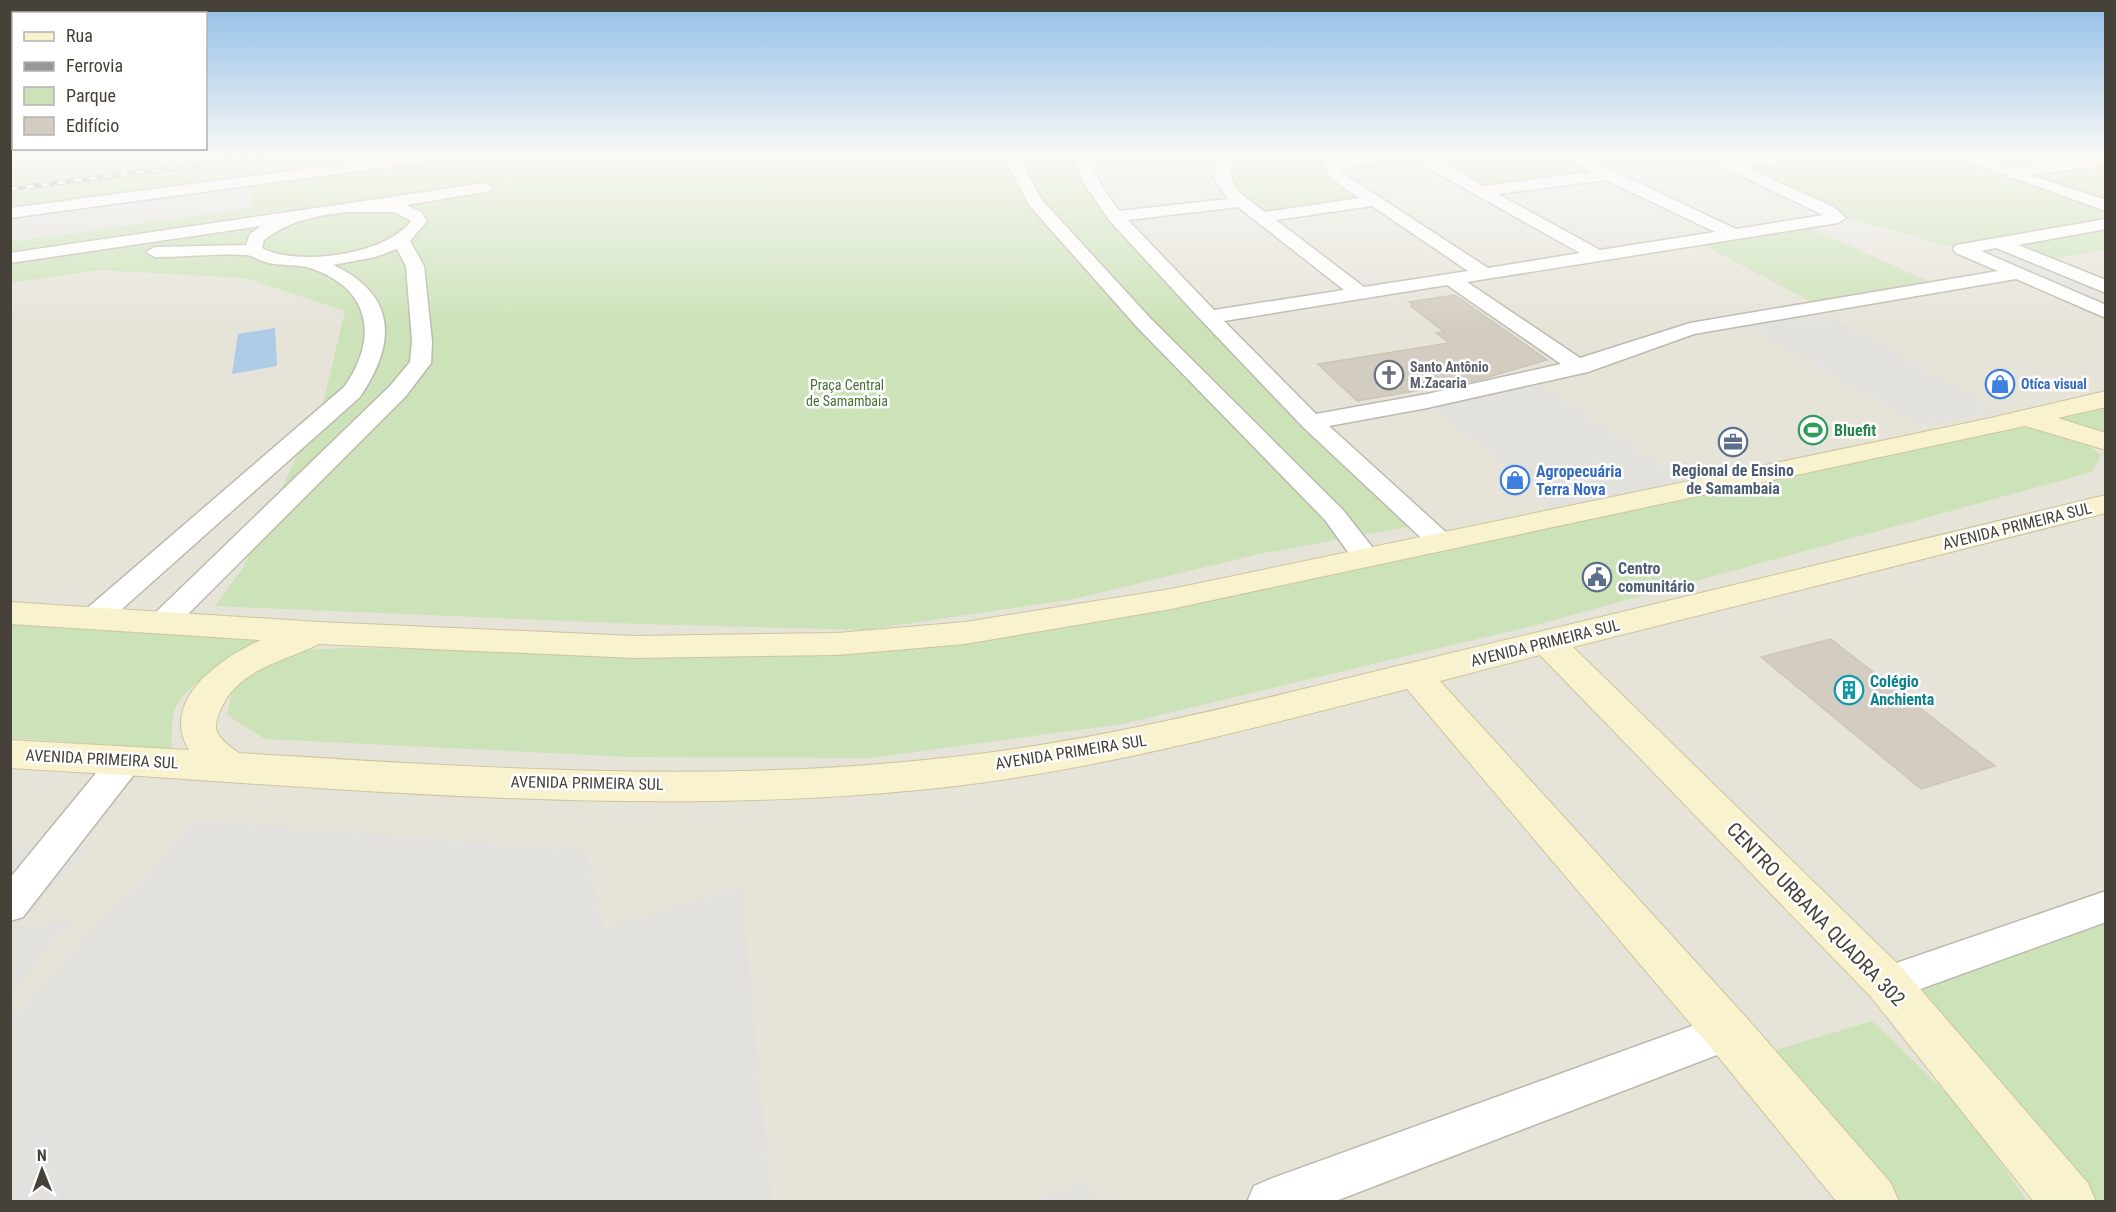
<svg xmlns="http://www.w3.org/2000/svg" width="2116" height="1212" font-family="'Roboto Condensed',sans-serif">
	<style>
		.residential { fill: #e6e3d9 }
		.green { fill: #cce2b8 }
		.parking { fill: #e2e1de }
		.water { fill: #aecce8 }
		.building { fill: #d3cdc1; stroke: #cdc6b5; stroke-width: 1.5 }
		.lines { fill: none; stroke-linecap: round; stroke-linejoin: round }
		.street-casing { stroke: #bdb9ad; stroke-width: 3 }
		.secondary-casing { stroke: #cdc59f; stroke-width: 2 }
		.street { fill: #fff; fill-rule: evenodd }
		.secondary { fill: #f8f2cf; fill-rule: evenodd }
		.rail-casing { stroke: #979797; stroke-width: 4.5 }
		.rail { stroke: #fff; stroke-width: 3; stroke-dasharray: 8; stroke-linecap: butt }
		.labels { text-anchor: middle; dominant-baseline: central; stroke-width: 5; stroke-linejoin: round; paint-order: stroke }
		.far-worship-label { font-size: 14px; font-weight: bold; fill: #5b616d; stroke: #fff; text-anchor: start }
		.far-shop-label { font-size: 14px; font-weight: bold; fill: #366cbe; stroke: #fff; text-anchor: start }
		.far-park-label { font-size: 14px; fill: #457133; stroke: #fff }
		.leisure-label { font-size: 16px; font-weight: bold; fill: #27864d; stroke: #fff; text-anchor: start }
		.service-label { font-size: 16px; font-weight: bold; fill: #4e5e75; stroke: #fff }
		.shop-label { font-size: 16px; font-weight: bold; fill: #366cbe; stroke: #fff; text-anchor: start }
		.street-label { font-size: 16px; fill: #464239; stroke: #fff }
		.culture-label { font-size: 16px; font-weight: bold; fill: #0d838f; stroke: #fff; text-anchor: start }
		.near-street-label { font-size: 20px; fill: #464239; stroke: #fff }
	</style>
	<rect width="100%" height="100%" fill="#f3f1ea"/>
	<!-- residential -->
	<path class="residential" d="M10 156H2105V1201H11Z"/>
	<!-- green -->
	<path class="green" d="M10 156H1078L1093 185 1212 317 1331 425 1412 526 1259 554 1074 599 865 630 641 624 215 606 243 568 324 400 345 311 244 278 99 270 11 283Z
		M1224 156H1413L1329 165 1374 201 1262 217 1234 196Z
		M1418 156H1569L1606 175 1481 191Z
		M1794 156H1959L2009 173 2105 162V224L1959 249 1849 218 1731 164Z
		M1805 226 1937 285 1818 305 1693 240Z
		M2105 227V250L2045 260 2003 243Z
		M2105 406V437L2049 419Z
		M2033 427 2082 440 2101 455 2092 472 1536 625 1122 724 870 758 631 757 265 739 227 715 235 678 276 651 352 648 634 653 871 650 1996 431Z
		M10 623 278 637C249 650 184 680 174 712 171 722 172 737 171 749L11 738Z
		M2105 899V1201H2060L1875 984Z
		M1872 1021 1965 1111 2027 1201H1897L1769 1052Z"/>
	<!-- parking -->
	<path class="parking" d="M254 182 250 208 11 242 10 213Z
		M1996 242 2105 289V311L1961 249Z
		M1815 308 2002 412 1920 425 1739 322Z
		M1534 380 1693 486 1560 515 1428 402Z
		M195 820 585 851 605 928 741 886 772 1201H11V1017Z
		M90 844 19 926 74 921 11 992V849Z
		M1088 1182 1096 1201H1032Z"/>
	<!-- water -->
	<path class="water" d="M275 328 277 366 232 374 238 334Z"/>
	<!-- building -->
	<path class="building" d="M1455 295 1547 360 1478 380 1357 401 1318 364 1449 343 1436 333 1444 332 1411 306 1414 305 1409 302Z
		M1831 639 1842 648 1995 766 1921 789 1761 657Z"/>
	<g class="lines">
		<!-- street casing -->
		<g class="street-casing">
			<path id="street" d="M403 156H446L439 160 10 218V208Z
				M1003 156H1018L1042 200 1151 319 1343 510 1380 557 1376 563 1366 565 1356 563 1325 520 1137 327 1029 205Z
				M1071 156H1127L1120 160 1092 165 1101 185 1119 211 1228 199 1214 179 1217 156H1231C1229 191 1239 192 1265 212L1360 198C1343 187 1325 178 1321 156H1335L1336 160 1368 156H1430L1483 186 1591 172 1562 156H1582L1736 229 1823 215 1700 156H1723L1732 159 1801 156 1794 160 1744 167 1834 207 1846 218 1838 223 1467 282 1580 358 1690 323 1998 271 1956 253 1953 249 1956 245 2106 219V229L2018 245 2106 280V293L1996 248 1981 251 2106 305V318L2016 279 1694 334 1588 372 1427 408 1329 426 1449 535 1453 541 1449 547 1440 549 1431 547 1303 427 1202 321 1109 220 1085 185ZM1414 160 1580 253 1488 268 1344 174 1340 168ZM1606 180 1715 232 1600 250 1498 194ZM1372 206 1468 271 1364 287 1276 220ZM1238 207 1344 290 1214 310 1128 220ZM1447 285 1561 364 1427 394 1316 414 1224 321Z
				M1952 156H1975L2012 169 2106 156V165L2030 175 2106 200V211Z
				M484 183 492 188 490 191 407 205 421 212 427 221 410 241 424 266 432 341 431 363 406 396 173 629 163 631 153 629 149 622 153 615 390 386 410 362 412 341 406 266 397 249 375 257 333 265C398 295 396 344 360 397L104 625 94 627 84 625 80 618 84 611 344 387C379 338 371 288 310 268 298 264 281 266 269 263 261 262 254 256 247 255 217 253 185 257 155 257L146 252 155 247 246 245 250 234 261 226 10 263V253C169 229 326 207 484 183ZM350 212H394L411 221C386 255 298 267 262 248L264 240C290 220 318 215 350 212Z
				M127 747 139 750 144 759 139 768 23 917 10 921V878L115 750Z
				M2106 891V922L1887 1001 1873 995 1867 983 1873 971Z
				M1728 1013 1743 1019 1749 1032 1743 1045 1333 1202H1247L1254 1186 1270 1179Z"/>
		</g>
		<!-- secondary casing -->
		<g class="secondary-casing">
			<path id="secondary" d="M2106 391V407L2058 418 2106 433V450L2025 426 1171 609 965 644 837 655 635 658 319 644C283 662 237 669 220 711 217 717 214 727 218 734 222 741 232 748 239 753 469 767 704 784 934 759 1096 743 1253 701 1410 663 1642 607 1874 551 2106 495V513L1573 647 1903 969 2088 1183 2096 1202H2034L1871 997 1540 655 1440 681 1745 1016 1891 1183 1899 1202H1837L1711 1048 1407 689C1249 729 1092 772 929 789 624 820 315 785 10 768V740L189 750C159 700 221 658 261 640L10 624V602L319 622 635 636 837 633 965 622 1171 589 1986 419Z"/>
		</g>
		<!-- street -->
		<use href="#street" class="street"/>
		<!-- secondary -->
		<use href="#secondary" class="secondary"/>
		<!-- rail casing -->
		<g class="rail-casing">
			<path id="rail" d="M10 189 267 156"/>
		</g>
		<!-- rail -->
		<use href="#rail" class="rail"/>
	</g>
	<!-- sky -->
	<linearGradient id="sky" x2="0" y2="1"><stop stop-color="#91bee8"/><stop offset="0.48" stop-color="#faf9f6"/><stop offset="1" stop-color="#faf9f6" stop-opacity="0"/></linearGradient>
	<rect width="2116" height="326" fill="url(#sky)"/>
	<!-- icons -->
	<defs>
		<g id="church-ring" transform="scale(1.5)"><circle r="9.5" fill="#fff" stroke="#6b7280" stroke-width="1.5"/><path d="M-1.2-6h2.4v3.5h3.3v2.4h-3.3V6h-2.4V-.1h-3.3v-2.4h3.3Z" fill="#6b7280"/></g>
		<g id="shop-ring" transform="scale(1.5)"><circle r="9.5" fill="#fff" stroke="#3f7fe0" stroke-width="1.5"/><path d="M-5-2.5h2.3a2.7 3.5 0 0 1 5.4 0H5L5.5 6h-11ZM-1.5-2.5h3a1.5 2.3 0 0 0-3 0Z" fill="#3f7fe0"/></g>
		<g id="stadium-ring" transform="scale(1.5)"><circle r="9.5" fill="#fff" stroke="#2e9e5b" stroke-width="1.5"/><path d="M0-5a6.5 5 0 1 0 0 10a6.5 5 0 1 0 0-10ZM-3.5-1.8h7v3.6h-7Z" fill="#2e9e5b"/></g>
		<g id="office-ring" transform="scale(1.5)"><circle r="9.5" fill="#fff" stroke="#5c6f8a" stroke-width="1.5"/><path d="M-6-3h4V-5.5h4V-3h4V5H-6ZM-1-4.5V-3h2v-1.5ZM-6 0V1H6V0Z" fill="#5c6f8a"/></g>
		<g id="civic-ring" transform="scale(1.5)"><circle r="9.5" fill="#fff" stroke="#5c6f8a" stroke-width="1.5"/><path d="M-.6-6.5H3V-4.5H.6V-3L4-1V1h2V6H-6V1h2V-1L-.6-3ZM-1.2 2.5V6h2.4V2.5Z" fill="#5c6f8a"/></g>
		<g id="building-ring" transform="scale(1.5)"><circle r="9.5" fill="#fff" stroke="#0f9aa8" stroke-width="1.5"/><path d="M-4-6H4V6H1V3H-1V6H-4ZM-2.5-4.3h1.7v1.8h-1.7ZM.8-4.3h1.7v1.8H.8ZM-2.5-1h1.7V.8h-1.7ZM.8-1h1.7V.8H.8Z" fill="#0f9aa8"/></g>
	</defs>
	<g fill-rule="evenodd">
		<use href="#church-ring" x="1389" y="375"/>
		<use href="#shop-ring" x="2000" y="384"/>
		<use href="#stadium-ring" x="1813" y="430"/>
		<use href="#office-ring" x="1733" y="442"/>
		<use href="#shop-ring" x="1515" y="480"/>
		<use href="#civic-ring" x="1597" y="577"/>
		<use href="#building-ring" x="1849" y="690"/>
	</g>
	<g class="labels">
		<!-- far-worship labels -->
		<g class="far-worship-label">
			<text x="1410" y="367">Santo Antônio<tspan x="1410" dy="16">M.Zacaria</tspan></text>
		</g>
		<!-- far-shop labels -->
		<g class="far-shop-label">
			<text x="2021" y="384">Otíca visual</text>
		</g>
		<!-- far-park labels -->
		<g class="far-park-label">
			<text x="847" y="385">Praça Central<tspan x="847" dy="16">de Samambaia</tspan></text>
		</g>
		<!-- leisure labels -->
		<g class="leisure-label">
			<text x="1834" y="430">Bluefit</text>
		</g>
		<!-- service labels -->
		<g class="service-label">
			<text x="1733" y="470">Regional de Ensino<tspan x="1733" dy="18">de Samambaia</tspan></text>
			<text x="1618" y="568" text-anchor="start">Centro<tspan x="1618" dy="18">comunitário</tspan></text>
		</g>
		<!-- shop labels -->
		<g class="shop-label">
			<text x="1536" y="471">Agropecuária<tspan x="1536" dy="18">Terra Nova</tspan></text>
		</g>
		<!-- street labels -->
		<g class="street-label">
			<text transform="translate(2017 526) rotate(-14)">AVENIDA PRIMEIRA SUL</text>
			<text transform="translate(1545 643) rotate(-14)">AVENIDA PRIMEIRA SUL</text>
			<text transform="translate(1071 752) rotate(-9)">AVENIDA PRIMEIRA SUL</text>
			<text transform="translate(102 759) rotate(3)">AVENIDA PRIMEIRA SUL</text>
			<text transform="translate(587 783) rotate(1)">AVENIDA PRIMEIRA SUL</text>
		</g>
		<!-- culture labels -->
		<g class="culture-label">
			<text x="1870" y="681">Colégio<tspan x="1870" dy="18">Anchienta</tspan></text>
		</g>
		<!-- near-street labels -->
		<g class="near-street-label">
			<text transform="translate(1816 914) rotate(46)">CENTRO URBANA QUADRA 302</text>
		</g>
	</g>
	<!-- border -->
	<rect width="2116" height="1212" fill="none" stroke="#464239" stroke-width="24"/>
	<!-- legend -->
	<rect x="12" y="12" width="195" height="138" fill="#ffffff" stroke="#b5b3b0" stroke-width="1.5"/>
	<rect x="24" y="32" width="30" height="9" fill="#f8f2cf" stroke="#b5b3b0" stroke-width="1.5"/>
	<text x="66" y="42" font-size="18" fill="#464239">Rua</text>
	<rect x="24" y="62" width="30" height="9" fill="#979797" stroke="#b5b3b0" stroke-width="1.5"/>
	<text x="66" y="72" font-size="18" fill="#464239">Ferrovia</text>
	<rect x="24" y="87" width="30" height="18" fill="#cce2b8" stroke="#b5b3b0" stroke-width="1.5"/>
	<text x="66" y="102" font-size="18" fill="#464239">Parque</text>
	<rect x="24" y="117" width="30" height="18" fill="#d3cdc1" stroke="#b5b3b0" stroke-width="1.5"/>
	<text x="66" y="132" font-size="18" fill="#464239">Edifício</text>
	<!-- north arrow -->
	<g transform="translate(42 1170) rotate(359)" stroke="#ffffff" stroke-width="4.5" paint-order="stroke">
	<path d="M0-4.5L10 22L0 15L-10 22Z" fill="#464239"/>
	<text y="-9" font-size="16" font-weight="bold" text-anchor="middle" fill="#464239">N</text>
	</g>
</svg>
